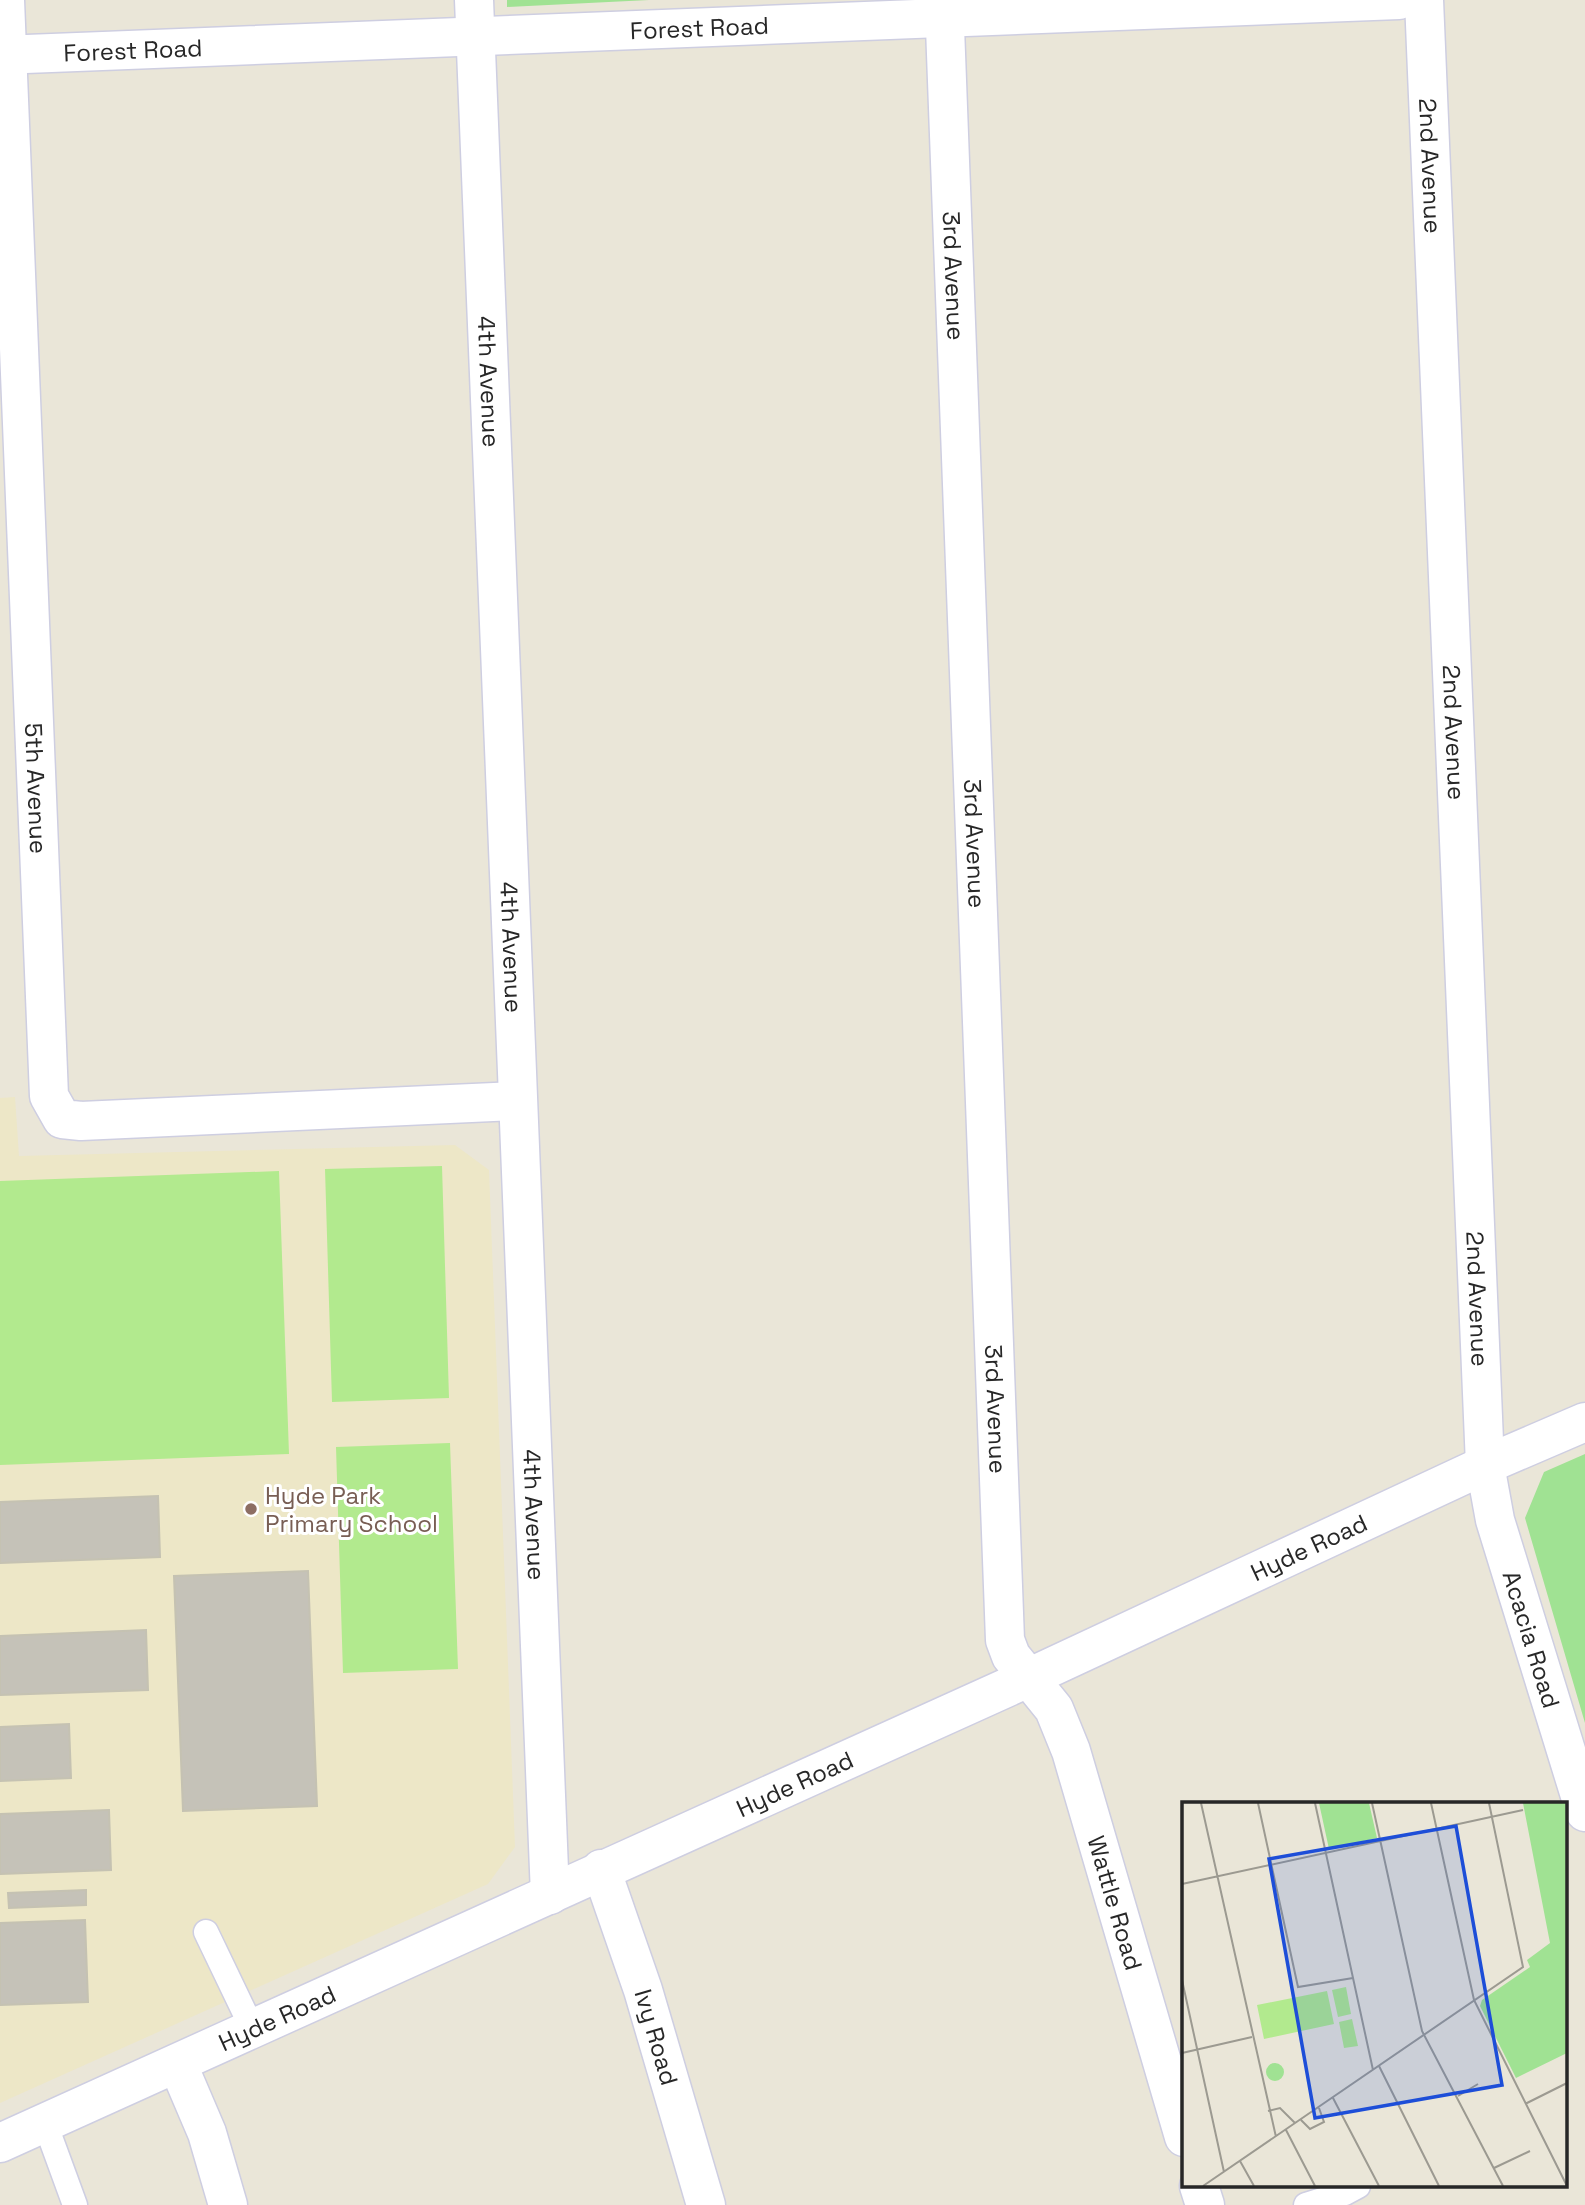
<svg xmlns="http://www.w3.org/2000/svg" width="1585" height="2205" font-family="'Space Grotesk',sans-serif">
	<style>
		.education { fill: #ede7c7 }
		.green { fill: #a0e293 }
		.pitch { fill: #b2ea8e }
		.building { fill: #c5c2b8; stroke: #c5c2b2; stroke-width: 2 }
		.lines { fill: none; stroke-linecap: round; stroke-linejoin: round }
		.service-casing { stroke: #cecee1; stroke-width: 27 }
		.minor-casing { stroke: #cecee1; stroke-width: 41 }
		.tertiary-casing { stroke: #cecee1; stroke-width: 41 }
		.service { stroke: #fff; stroke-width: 24 }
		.minor { stroke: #fff; stroke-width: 38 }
		.tertiary { stroke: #fff; stroke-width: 38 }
		.education-dot { fill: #8d6e63; stroke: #fff; stroke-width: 2.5 }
		.labels { text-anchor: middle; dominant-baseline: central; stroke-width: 6; stroke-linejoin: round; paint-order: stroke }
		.street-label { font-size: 24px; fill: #272727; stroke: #fff }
		.education-label { font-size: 24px; fill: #785e54; stroke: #fff; text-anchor: start }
		.inset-road { fill: none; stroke: #9c9a91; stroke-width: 2 }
		.view { fill: #1d4ed8; fill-opacity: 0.15; stroke: #1d4ed8; stroke-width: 3.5 }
		.inset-edge { fill: none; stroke: #272727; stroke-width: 3.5 }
	</style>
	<rect width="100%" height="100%" fill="#eae6d8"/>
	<!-- education -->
	<path class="education" d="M15 1097 19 1156 455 1145 489 1170 515 1847 488 1884 0 2103V1098Z"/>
	<!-- green -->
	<path class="green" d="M507 0H649L507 7Z
		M1585 1454V1723L1525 1518 1544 1472Z"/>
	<!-- pitch -->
	<path class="pitch" d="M442 1166 449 1398 332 1402 325 1169Z
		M279 1171 289 1454 0 1465V1181Z
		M450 1443 458 1669 343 1673 336 1447Z"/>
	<!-- building -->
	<path class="building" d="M158 1496 160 1557 0 1563V1502Z
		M308 1571 317 1806 183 1811 174 1576Z
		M146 1630 148 1690 0 1695V1636Z
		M69 1724 71 1778 0 1781V1727Z
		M109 1810 111 1870 0 1874V1814Z
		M86 1890V1905L9 1908 8 1893Z
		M85 1920 88 2002 0 2005V1923Z"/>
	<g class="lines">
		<!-- service casing -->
		<g class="service-casing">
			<path id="service" d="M206 1932 253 2030
				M45 2123 75 2205
				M1306 2205 1345 2193 1358 2186"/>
		</g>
		<!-- minor casing -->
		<g class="minor-casing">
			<g id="minor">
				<path id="s1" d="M5 0 49 1096 62 1119 81 1121 517 1101"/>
				<path id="s2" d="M474 0 550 1895"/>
				<path id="s3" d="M944 0 1005 1640 1011 1656 1054 1709 1071 1751 1184 2137"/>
				<path id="s4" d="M0 55 1399 0"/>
				<path d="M1485 1465 1585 1422"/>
				<path id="s5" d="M601 1869 643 1990 706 2205"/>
				<path d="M178 2065 207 2133 228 2205"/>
				<path d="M1199 2186 1205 2205"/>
			</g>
		</g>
		<!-- tertiary casing -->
		<g class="tertiary-casing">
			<g id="tertiary">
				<path id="s6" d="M1424 0 1485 1465 1495 1520 1585 1812"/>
				<path id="s7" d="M0 2143 1028 1678 1485 1465"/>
			</g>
		</g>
		<!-- service -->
		<use href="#service" class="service"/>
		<!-- minor -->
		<use href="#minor" class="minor"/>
		<!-- tertiary -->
		<use href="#tertiary" class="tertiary"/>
	</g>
	<!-- markers -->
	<circle class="education-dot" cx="251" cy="1509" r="7"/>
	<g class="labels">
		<!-- street labels -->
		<g class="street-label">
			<text stroke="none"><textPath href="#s4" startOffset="700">Forest Road</textPath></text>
			<text stroke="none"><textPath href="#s4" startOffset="133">Forest Road</textPath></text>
			<text stroke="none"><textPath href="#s6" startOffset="166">2nd Avenue</textPath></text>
			<text stroke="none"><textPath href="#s3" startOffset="276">3rd Avenue</textPath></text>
			<text stroke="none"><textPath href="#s2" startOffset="382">4th Avenue</textPath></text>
			<text stroke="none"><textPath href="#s6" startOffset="733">2nd Avenue</textPath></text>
			<text stroke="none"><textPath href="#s1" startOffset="789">5th Avenue</textPath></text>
			<text stroke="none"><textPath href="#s3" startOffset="844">3rd Avenue</textPath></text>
			<text stroke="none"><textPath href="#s2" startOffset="948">4th Avenue</textPath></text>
			<text stroke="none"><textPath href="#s6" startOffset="1300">2nd Avenue</textPath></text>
			<text stroke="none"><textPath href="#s3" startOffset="1410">3rd Avenue</textPath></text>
			<text stroke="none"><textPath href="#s2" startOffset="1516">4th Avenue</textPath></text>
			<text stroke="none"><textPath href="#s7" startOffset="1438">Hyde Road</textPath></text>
			<text stroke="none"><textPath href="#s6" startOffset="1647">Acacia Road</textPath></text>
			<text stroke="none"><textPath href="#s7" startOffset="872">Hyde Road</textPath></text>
			<text stroke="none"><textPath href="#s3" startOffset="1930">Wattle Road</textPath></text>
			<text stroke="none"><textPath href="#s7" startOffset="304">Hyde Road</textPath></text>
			<text stroke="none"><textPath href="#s5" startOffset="177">Ivy Road</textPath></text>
		</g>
		<!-- education labels -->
		<g class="education-label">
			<text x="265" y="1495">Hyde Park<tspan x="265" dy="28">Primary School</tspan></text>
		</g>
	</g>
	<!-- overview -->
	<g transform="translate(1182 1802)">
		<rect width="385" height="385" fill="#eae6d8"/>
		<path d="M137 1H187L195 36 147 47ZM341 1H385V251L334 276 298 204 300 198 348 165 345 158 368 141ZM84 270a9 9 0 1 1 18 0a9 9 0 1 1-18 0Z" fill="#a0e293"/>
		<path d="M164 185 169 212 156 215 150 188ZM145 189 152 222 82 237 75 203ZM170 217 176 244 162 246 157 220Z" fill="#b2ea8e"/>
		<path class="inset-road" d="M19 1 94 335M76 1 116 185 171 176M133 1 191 268M190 1 240 229 321 384M249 1 292 198 385 384M0 82 341 8M0 178 42 370M0 251 70 235M197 264 257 384M276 294 296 282M151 296 197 384M343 302 385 281M86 309 98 306 113 321M119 318 128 327 142 320 137 306M104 328 133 384M58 359 72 384M312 366 348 349M21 384 341 165 307 1"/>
		<path class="view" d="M274 24 320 283 133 316 87 57Z"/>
		<rect width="385" height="385" class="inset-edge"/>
	</g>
</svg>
